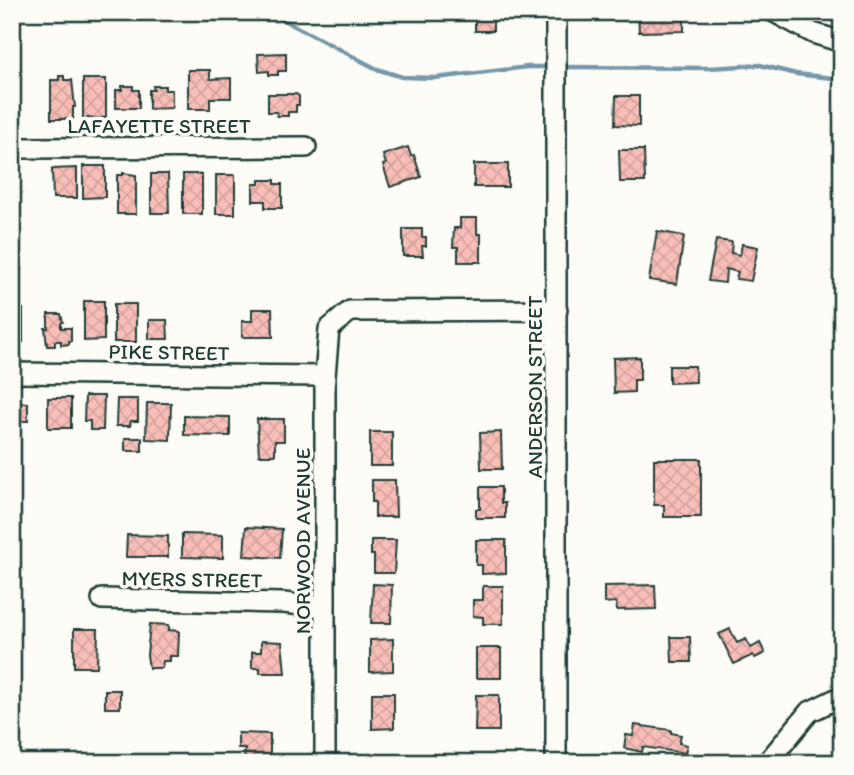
<svg xmlns="http://www.w3.org/2000/svg" width="854" height="775" font-family="Itim,sans-serif">
	<style>
		.lines { fill: none; stroke-linecap: round; stroke-linejoin: round }
		.stream { stroke: #7697aa; stroke-width: 4.5 }
		.building { fill: url(#building-cross-hatch); stroke: #1f3d34; stroke-width: 2 }
		.minor-casing { stroke: #1f3d34; stroke-width: 24 }
		.minor { stroke: #fdfcf7; stroke-width: 19 }
		.labels { text-anchor: middle; dominant-baseline: central; stroke-width: 7; stroke-linejoin: round; paint-order: stroke }
		.street-label { font-size: 21px; fill: #1f3d34; stroke: #fdfcf7 }
	</style>
	<defs>
		<pattern id="building-cross-hatch" width="8" height="8" patternUnits="userSpaceOnUse" patternTransform="scale(1.75)"><rect width="8" height="8" fill="#fabeb8"/><path d="M0 0l8 8M0 8l8-8" fill="none" stroke="#d6a49f"/></pattern>
	</defs>
	<rect width="100%" height="100%" fill="#fdfcf7"/>
	<filter id="ink" filterUnits="userSpaceOnUse"><feTurbulence type="fractalNoise" baseFrequency=".0143" numOctaves="2"/><feDisplacementMap in="SourceGraphic" scale="14" xChannelSelector="R" yChannelSelector="G"/><feConvolveMatrix kernelMatrix="1 2 1 2 8 2 1 2 1" color-interpolation-filters="sRGB"/></filter>
	<g filter="url(#ink)">
		<g class="lines">
			<!-- stream -->
			<path class="stream" d="M268 12 377 69 402 77 435 78 528 67H552
				M561 67 709 68 760 65 796 74 842 79"/>
		</g>
		<!-- building -->
		<path class="building" d="M638 12H684V31L639 32Z
			M475 14H493V31H475Z
			M286 53V71H278V75H269V71L259 72 258 54Z
			M188 70H210V79L231 78V98H210V109H188Z
			M59 76H64V80H72L75 107H73V119H51V80H59Z
			M83 79H106V118H83Z
			M122 86H133V90H139V108H116V90H122Z
			M153 86H165V90H172V108L149 109V90H154Z
			M268 94H296L299 96V105H296V112H288V116H277V112H268Z
			M616 96H639V126L615 125Z
			M408 147 411 156 414 155 421 177 390 187 383 165 386 164 383 155Z
			M619 150H644L645 182H620Z
			M474 164H508V187H474Z
			M83 166H105V197L83 198Z
			M77 168V198H53L52 169Z
			M123 173 136 175V214H117V175H123Z
			M151 174H168L169 213H151Z
			M183 174H202V214H183Z
			M216 175H235V214H216Z
			M259 180H275V184H282V208H265V201H253V184H259Z
			M460 218H477V234H481V262H458V247H453L454 228H460Z
			M403 229H422V237H426V246H422L423 256H403Z
			M657 231 684 236 677 284 649 280Z
			M716 240 732 242 731 253 740 255 742 244 758 247 751 281 736 279 738 272 726 269 725 283 708 281Z
			M84 301H104V340L84 341Z
			M114 304H136V342H114Z
			M12 309H23V342H12Z
			M252 309H272L273 337H242V321H252Z
			M48 314H61L63 322 61 323V328H71V341H69V344L61 345V341H55V346H47L45 328H48Z
			M149 320H167L168 339H149Z
			M640 357V380H634V392L614 393 613 358Z
			M669 366H695L696 382 669 383Z
			M85 396H104L103 430H90V421H84Z
			M48 398H71V428H48Z
			M117 399H138V421H131L130 426H116Z
			M12 402 28 403V421H12Z
			M147 403H171L170 440 146 439Z
			M184 416 230 417V436L184 435Z
			M257 419H284V441H275V455H259Z
			M370 432H392V466H370Z
			M501 432 502 469H481L480 433Z
			M125 438H142V451H125Z
			M654 459H701V517H664V505H654Z
			M372 480H395L396 517H375V502H372Z
			M480 487H501V503H505V518H476V509H480Z
			M246 527 282 529 280 558 244 556Z
			M182 534 223 535V558L182 557Z
			M127 535 168 536V557H126Z
			M371 540H396L394 573H374V555H371Z
			M476 540H506V573L482 574V565H476Z
			M373 584 392 585 391 623H371Z
			M655 585 656 609 617 610 616 602 604 603V586Z
			M483 586H503V624H483V617L473 616V600H483Z
			M150 624 169 625V630L179 631 178 656H170V661H163L162 668H149L147 655Z
			M74 629H98L97 667H74Z
			M730 629 737 643 746 639 751 648 760 643 765 653 755 658 753 655 734 664 719 634Z
			M671 637H690L691 662H672Z
			M393 639V671L370 672V640Z
			M261 641 282 642 285 673H260V668H252V652H261Z
			M476 648H501V678H476Z
			M105 690H120V708H105Z
			M372 693H394V728L372 729Z
			M476 695H499V731H475Z
			M635 725 671 730V733L681 735 679 743 687 745 685 753 643 747 642 752 624 748 626 735 633 736Z
			M238 733 270 734V763H244L245 748H238Z
			M362 758H383V763H362Z"/>
		<g class="lines">
			<!-- minor casing -->
			<g class="minor-casing">
				<path id="minor" d="M556 12V763
					M774 12 813 33 842 42
					M12 148 306 147
					M12 373 325 376
					M102 599 283 603 324 607
					M325 763V376L329 329 350 311 557 310
					M767 763 809 712 842 696"/>
			</g>
			<!-- minor -->
			<use href="#minor" class="minor"/>
		</g>
	</g>
	<g class="labels">
		<!-- street labels -->
		<g class="street-label">
			<text x="159" y="125">LAFAYETTE STREET</text>
			<text transform="translate(169 352) rotate(1)">PIKE STREET</text>
			<text transform="translate(534 387) rotate(-90)">ANDERSON STREET</text>
			<text transform="translate(302 541) rotate(-90)">NORWOOD AVENUE</text>
			<text transform="translate(192 579) rotate(1)">MYERS STREET</text>
		</g>
	</g>
	<!-- margin -->
	<rect width="854" height="775" fill="none" stroke="#fdfcf7" stroke-width="42"/>
	<rect x="21" y="21" width="812" height="733" fill="none" stroke="#1f3d34" stroke-width="2.5" filter="url(#ink)"/>
</svg>
